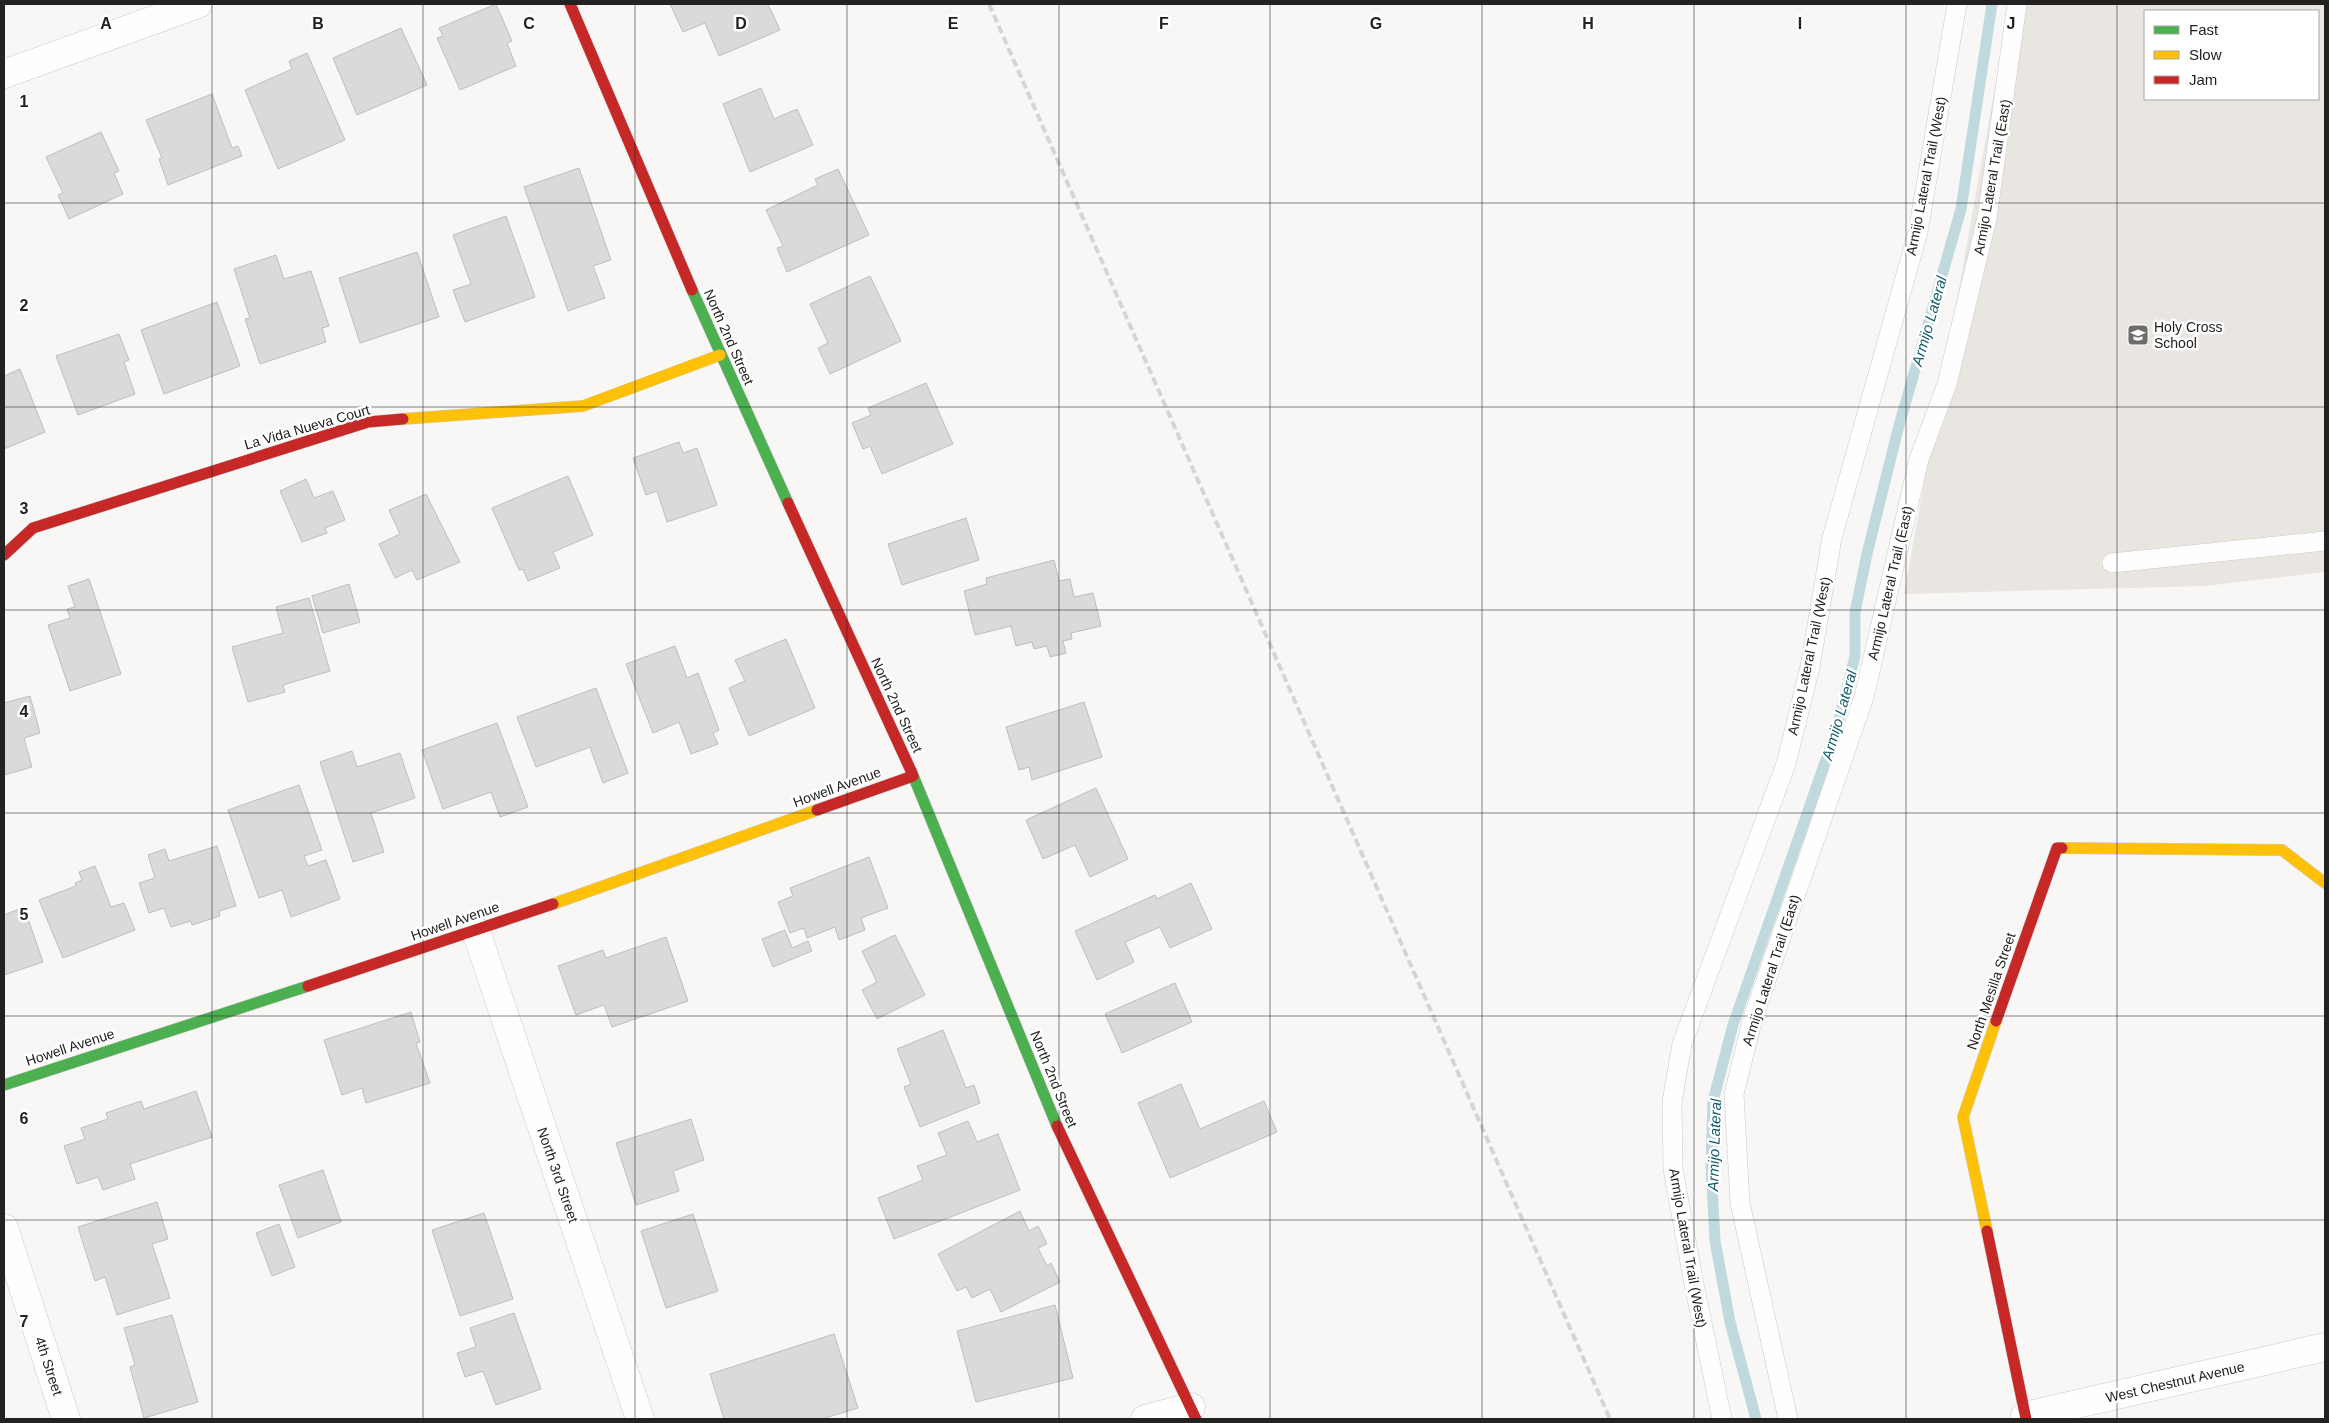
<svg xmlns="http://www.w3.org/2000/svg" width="2329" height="1423" font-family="Arial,sans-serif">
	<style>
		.built { fill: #e9e6e1; fill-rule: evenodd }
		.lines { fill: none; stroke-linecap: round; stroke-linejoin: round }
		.stream { stroke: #bfd9de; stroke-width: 11 }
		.building { fill: #dbdad9; stroke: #bfbebd }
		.lane-casing { stroke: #cbcac9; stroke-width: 20 }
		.street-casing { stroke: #cbcac9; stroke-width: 29 }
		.fast-casing { stroke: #cbcac9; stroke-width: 12 }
		.slow-casing { stroke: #cbcac9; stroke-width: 12 }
		.jam-casing { stroke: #cbcac9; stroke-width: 12 }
		.lane { stroke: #fefefe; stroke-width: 19 }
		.street { stroke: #fefefe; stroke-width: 28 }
		.fast { stroke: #4caf50; stroke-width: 11 }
		.slow { stroke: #ffc107; stroke-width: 11 }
		.jam { stroke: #c62828; stroke-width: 11 }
		.rail { stroke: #d6d5d5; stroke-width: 4; stroke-dasharray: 8 4; stroke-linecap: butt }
		.grid { fill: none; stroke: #232221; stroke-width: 1; stroke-opacity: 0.55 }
		.labels { text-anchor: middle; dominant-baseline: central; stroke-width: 5; stroke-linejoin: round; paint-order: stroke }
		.street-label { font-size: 14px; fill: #232221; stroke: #fff }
		.poi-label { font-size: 14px; fill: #232221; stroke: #fff; text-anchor: start }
		.water-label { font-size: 15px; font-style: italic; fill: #0f5c68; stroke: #fff }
		.grid-label { font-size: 16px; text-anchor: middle; font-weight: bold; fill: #232221; stroke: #fff; stroke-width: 5; stroke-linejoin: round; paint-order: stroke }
	</style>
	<rect width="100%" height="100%" fill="#f8f7f6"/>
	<!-- built -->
	<path class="built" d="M2010 4H2325V572L2205 586 1904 594ZM2145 11H2318V99H2145Z"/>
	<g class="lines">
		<!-- stream -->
		<path class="stream" d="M1756 1419 1730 1322 1715 1241 1711 1166 1713 1101 1733 1025 1836 731 1855 656V612L1867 554 1898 429 1961 209 1992 4"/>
	</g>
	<!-- building -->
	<path class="building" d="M496 4 512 41 507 43 516 66 460 90 437 38 443 36 439 28Z
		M670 4H768L780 30 719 56 705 23 683 32Z
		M401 28 427 85 357 115 333 58Z
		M307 53 345 140 278 169 245 90 292 69 289 61Z
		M761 88 774 119 797 109 813 145 750 172 723 104Z
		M212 94 232 148 238 146 242 156 168 185 159 159 162 158 146 120Z
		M101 132 119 171 114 173 123 194 69 219 58 195 63 193 46 157Z
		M579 168 611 260 593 266 605 298 568 311 524 187Z
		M838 169 869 235 787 272 777 248 783 246 766 210 818 185 815 179Z
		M506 216 535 297 465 322 453 290 471 284 453 235Z
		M417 252 439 317 360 343 339 278Z
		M276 255 284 279 311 271 329 326 322 328 326 342 260 364 245 319 250 318 234 269Z
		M870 276 901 341 830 374 818 348 828 343 810 304Z
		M217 302 240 366 164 394 141 330Z
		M119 334 129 360 124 362 135 394 78 415 56 356Z
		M20 369 45 432 4 449V376Z
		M926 383 953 444 882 474 870 446 863 449 852 423 871 415 868 408Z
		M679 442 683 453 697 448 717 505 667 522 657 491 646 495 633 458Z
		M568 476 593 535 553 552 560 568 528 581 523 569 519 570 492 508Z
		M306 479 314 498 333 491 345 520 325 528 327 533 302 542 280 491Z
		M426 494 460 562 417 580 412 570 395 578 379 544 400 534 389 510Z
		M966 518 979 560 902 585 888 544Z
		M1054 560 1059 581 1070 579 1074 597 1093 593 1101 626 1071 633 1072 639 1063 641 1066 653 1050 657 1047 646 1034 649 1032 642 1016 646 1011 626 975 635 964 591 987 584 986 578Z
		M89 579 121 674 70 691 48 625 70 618 67 609 75 607 68 586Z
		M349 584 360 622 323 633 312 596Z
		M309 598 330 671 283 685 285 692 248 702 232 647 283 633 276 607Z
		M786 639 815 708 749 736 729 688 745 681 735 660Z
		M675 646 687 678 698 673 719 730 713 733 718 744 691 754 679 722 653 733 626 664Z
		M596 688 628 773 603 783 590 747 536 767 517 717Z
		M30 696 40 733 24 738 32 767 4 775V703Z
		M1084 702 1102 757 1032 780 1029 767 1019 770 1006 727Z
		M497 723 528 807 500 817 491 792 443 809 422 750Z
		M352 751 357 767 400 753 415 798 371 813 384 852 353 862 320 762Z
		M299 785 322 850 304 856 308 866 326 860 340 899 291 917 282 890 259 898 228 810Z
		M1096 788 1128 859 1090 877 1075 845 1043 859 1026 820Z
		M217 846 236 906 219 911 220 916 192 925 191 921 171 927 164 908 149 913 139 883 155 878 148 855 165 849 169 861Z
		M869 857 888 908 861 918 865 930 839 940 835 927 807 938 804 928 790 933 778 902 793 896 790 888Z
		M95 866 111 907 124 903 135 930 63 958 39 900 76 886 75 883 82 880 79 872Z
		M1191 883 1212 929 1170 948 1160 927 1125 942 1134 962 1097 980 1075 931 1155 895 1157 899Z
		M24 907 43 962 4 975V915Z
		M785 930 792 948 808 941 812 951 773 967 762 939Z
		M895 935 925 995 877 1019 862 990 877 982 862 951Z
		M666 937 688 1001 612 1027 604 1005 576 1015 558 966 603 950 606 958Z
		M1175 983 1192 1022 1122 1053 1105 1014Z
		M411 1012 420 1042 416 1043 430 1083 366 1103 362 1088 342 1095 324 1040Z
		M943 1030 966 1088 974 1085 980 1103 920 1127 904 1087 911 1084 897 1049Z
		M1181 1084 1200 1129 1264 1101 1277 1132 1170 1178 1138 1103Z
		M196 1091 212 1137 130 1164 135 1179 103 1190 98 1177 77 1184 64 1146 85 1139 81 1128 108 1119 106 1113 141 1101 144 1109Z
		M691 1119 704 1160 673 1171 679 1191 636 1205 616 1143Z
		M968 1121 977 1142 998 1134 1020 1190 894 1239 878 1198 923 1180 917 1166 947 1155 938 1133Z
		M323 1170 341 1222 298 1238 279 1185Z
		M157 1202 168 1239 152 1244 170 1298 117 1315 105 1277 95 1281 78 1227Z
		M1020 1211 1029 1231 1038 1226 1047 1244 1038 1248 1047 1266 1051 1263 1060 1282 1001 1312 990 1289 972 1298 966 1287 957 1291 938 1254Z
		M484 1213 513 1299 460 1316 432 1230Z
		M693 1214 718 1291 666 1308 641 1231Z
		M279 1224 295 1267 272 1276 256 1233Z
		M1055 1305 1073 1378 976 1402 957 1331Z
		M514 1313 541 1389 496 1405 483 1371 465 1377 457 1353 476 1347 470 1328Z
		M172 1315 198 1402 144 1418 130 1367 135 1365 124 1328Z
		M834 1334 858 1408 822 1419H724L710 1374Z"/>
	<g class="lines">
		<!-- lane casing -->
		<g class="lane-casing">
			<path id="lane" d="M2112 563 2325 541
				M1722 1419 1694 1284 1673 1169 1672 1102 1682 1044 1786 764 1810 667 1832 538 1918 232 1957 4
				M1788 1419 1740 1203 1734 1094 1753 1018 1864 697 1919 459 1947 384 1987 218 2017 4"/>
		</g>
		<!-- street casing -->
		<g class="street-casing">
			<path id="street" d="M4 74 198 4
				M476 931 640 1419
				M4 1228 66 1419
				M2025 1416 2325 1347
				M1145 1419 1191 1407"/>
		</g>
		<!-- fast casing -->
		<g class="fast-casing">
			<path id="fast" d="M692 290 788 503
				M912 773 1057 1126
				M4 1085 308 986"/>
		</g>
		<!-- slow casing -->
		<g class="slow-casing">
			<path id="slow" d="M403 419 583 406 720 355
				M2062 848 2282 850 2325 883
				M553 904 817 810
				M1987 1231 1963 1117 1996 1021"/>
		</g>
		<!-- jam casing -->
		<g class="jam-casing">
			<path id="jam" d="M570 4 692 290
				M788 503 912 773
				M4 555 33 528 368 422 403 419
				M817 810 913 776
				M308 986 553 904
				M1996 1021 2057 848H2062
				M1057 1126 1196 1419
				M1987 1231 2026 1419"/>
		</g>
		<!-- lane -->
		<use href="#lane" class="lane"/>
		<!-- street -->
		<use href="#street" class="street"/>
		<!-- fast -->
		<use href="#fast" class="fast"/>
		<!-- slow -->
		<use href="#slow" class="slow"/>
		<!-- jam -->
		<use href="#jam" class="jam"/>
		<!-- rail -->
		<path class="rail" d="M989 4 1610 1419"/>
	</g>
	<!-- grid -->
	<path class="grid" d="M212 4V1419M423 4V1419M635 4V1419M847 4V1419M1059 4V1419M1270 4V1419M1482 4V1419M1694 4V1419M1906 4V1419M2117 4V1419M4 203H2325M4 407H2325M4 610H2325M4 813H2325M4 1016H2325M4 1220H2325"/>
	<!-- icons -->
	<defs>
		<g id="school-square" transform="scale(1.125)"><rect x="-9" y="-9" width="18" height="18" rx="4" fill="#6e6d6c" stroke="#fff"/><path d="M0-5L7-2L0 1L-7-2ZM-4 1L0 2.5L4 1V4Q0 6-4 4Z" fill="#fff"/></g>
	</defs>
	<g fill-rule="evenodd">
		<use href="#school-square" x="2138" y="335"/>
	</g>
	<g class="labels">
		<!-- street labels -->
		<g class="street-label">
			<text transform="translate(1926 176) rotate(-79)">Armijo Lateral Trail (West)</text>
			<text transform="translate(1992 177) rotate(-80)">Armijo Lateral Trail (East)</text>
			<text transform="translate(729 337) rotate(66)">North 2nd Street</text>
			<text transform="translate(307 427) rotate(-16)">La Vida Nueva Court</text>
			<text transform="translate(1890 583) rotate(-77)">Armijo Lateral Trail (East)</text>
			<text transform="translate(1809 656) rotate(-78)">Armijo Lateral Trail (West)</text>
			<text transform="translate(897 705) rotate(65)">North 2nd Street</text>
			<text transform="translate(837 787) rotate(-20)">Howell Avenue</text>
			<text transform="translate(455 921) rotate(-19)">Howell Avenue</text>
			<text transform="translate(1771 970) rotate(-72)">Armijo Lateral Trail (East)</text>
			<text transform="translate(1991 991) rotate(-71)">North Mesilla Street</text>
			<text transform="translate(70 1047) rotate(-18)">Howell Avenue</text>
			<text transform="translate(1054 1079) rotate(68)">North 2nd Street</text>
			<text transform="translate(558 1175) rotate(71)">North 3rd Street</text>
			<text transform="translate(1688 1248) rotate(80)">Armijo Lateral Trail (West)</text>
			<text transform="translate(49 1366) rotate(72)">4th Street</text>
			<text transform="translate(2175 1382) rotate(-13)">West Chestnut Avenue</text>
		</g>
		<!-- poi labels -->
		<g class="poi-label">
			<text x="2154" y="327">Holy Cross<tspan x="2154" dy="16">School</tspan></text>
		</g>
		<!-- water labels -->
		<g class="water-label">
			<text transform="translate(1929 321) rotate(-74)">Armijo Lateral</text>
			<text transform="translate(1839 715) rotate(-74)">Armijo Lateral</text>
			<text transform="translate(1714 1145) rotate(-88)">Armijo Lateral</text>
		</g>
	</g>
	<g class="grid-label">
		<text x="106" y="29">A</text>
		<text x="318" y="29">B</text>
		<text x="529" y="29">C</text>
		<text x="741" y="29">D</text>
		<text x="953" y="29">E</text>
		<text x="1164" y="29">F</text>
		<text x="1376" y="29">G</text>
		<text x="1588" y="29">H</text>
		<text x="1800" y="29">I</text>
		<text x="2011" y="29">J</text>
		<text x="24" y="107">1</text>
		<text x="24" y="311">2</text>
		<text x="24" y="514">3</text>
		<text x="24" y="717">4</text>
		<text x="24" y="920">5</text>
		<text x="24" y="1124">6</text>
		<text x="24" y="1327">7</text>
	</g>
	<!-- border -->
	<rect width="2329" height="1423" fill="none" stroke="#232221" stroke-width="10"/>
	<!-- legend -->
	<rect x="2144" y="10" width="175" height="90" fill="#ffffff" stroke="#a7a7a6"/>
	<rect x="2154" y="26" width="25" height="8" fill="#4caf50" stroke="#a7a7a6"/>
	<text x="2189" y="35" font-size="15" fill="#232221">Fast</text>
	<rect x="2154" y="51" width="25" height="8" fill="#ffc107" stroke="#a7a7a6"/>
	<text x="2189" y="60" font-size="15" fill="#232221">Slow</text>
	<rect x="2154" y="76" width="25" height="8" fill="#c62828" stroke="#a7a7a6"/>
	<text x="2189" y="85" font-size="15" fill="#232221">Jam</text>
</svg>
